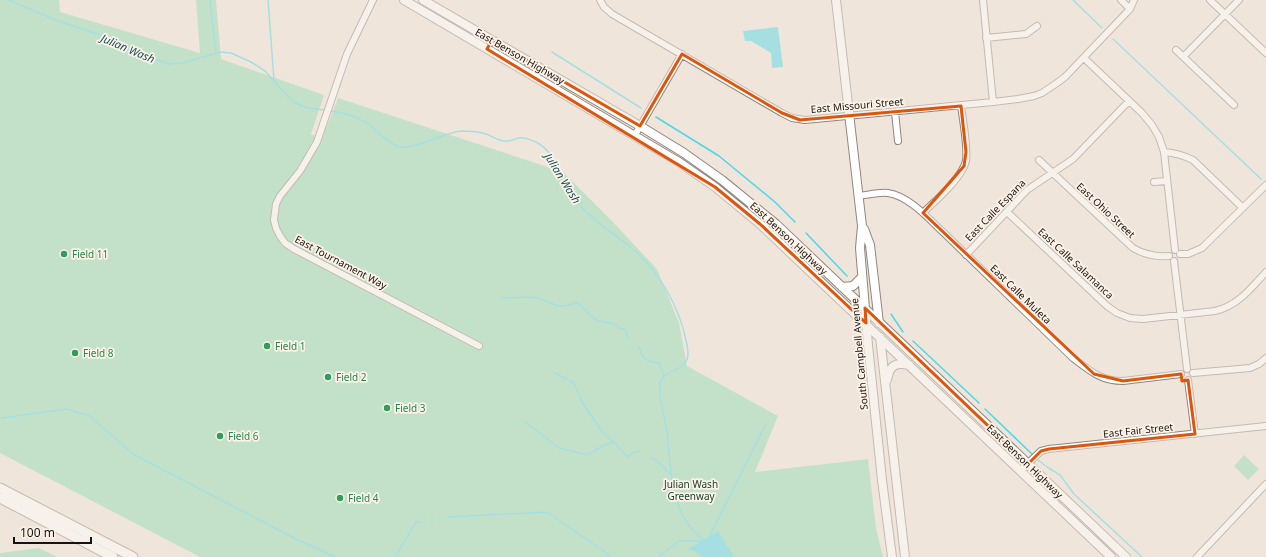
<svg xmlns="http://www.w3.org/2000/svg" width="1266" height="557" font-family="'Noto Sans',sans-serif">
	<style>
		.green { fill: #8ddcb3 }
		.water { fill: #4cd8ea }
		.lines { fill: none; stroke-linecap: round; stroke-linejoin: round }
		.stream { stroke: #4cd8ea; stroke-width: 1.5 }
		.minor-casing { stroke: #90867e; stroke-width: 8 }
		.major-casing { stroke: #90867e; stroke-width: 10 }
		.highway-casing { stroke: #90867e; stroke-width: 11 }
		.minor { stroke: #fff; stroke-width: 6 }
		.major { stroke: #fff; stroke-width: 8 }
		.highway { stroke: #fff; stroke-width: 9 }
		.marked { fill: none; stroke: #de560c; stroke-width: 3; stroke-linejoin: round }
		.leisure-dot { fill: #2e9e5b; stroke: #fdf2e8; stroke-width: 1.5 }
		.labels { text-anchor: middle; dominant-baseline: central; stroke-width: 3.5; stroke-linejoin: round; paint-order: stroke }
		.street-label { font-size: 10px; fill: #171310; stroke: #fdf2e8 }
		.leisure-label { font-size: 10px; fill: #27864d; stroke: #fdf2e8; text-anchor: start }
		.park-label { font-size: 10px; fill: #16412d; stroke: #fdf2e8 }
		.water-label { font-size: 11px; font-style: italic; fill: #134f56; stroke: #fdf2e8 }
	</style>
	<rect width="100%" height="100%" fill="#f0e5db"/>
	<!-- green -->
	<path class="green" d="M0 0H59L60 12 200 53 196 0H216L221 59 324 95 311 134 322 139 338 98 563 172 611 220 657 269 679 323 687 366 778 416 755 472 868 459 876 528 883 557H200L0 453Z
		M1244 455 1259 469 1248 480 1234 466Z
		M39 548 57 557H0V553Z"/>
	<!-- water -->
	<path class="water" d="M778 27 783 67 772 68 771 53 751 41H745L743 31Z
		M718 531 734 557H701L697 552 688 549Z"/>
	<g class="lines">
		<!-- stream -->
		<path class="stream" d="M9 0 58 21 103 36 133 51 163 62 169 64 183 63 220 52 231 53 251 62 265 71 292 101C303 108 313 109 325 110
			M210 0 216 53
			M268 0 274 80
			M1073 0 1102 28
			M1113 39 1261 179
			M552 52 641 108
			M329 111C343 112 357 116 369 125 378 131 388 144 400 147 415 149 444 133 461 131 469 131 478 131 486 134 492 136 498 141 505 141 510 142 514 139 519 138 524 137 531 140 536 142 554 151 560 174 570 190 572 195 576 200 580 205 595 223 616 235 634 250 660 273 679 307 686 340 687 345 688 350 688 354 688 372 663 369 660 383 658 399 665 416 667 432 671 462 669 494 686 521 691 529 698 535 705 541
			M656 117 719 156 775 202 795 222
			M806 233 847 276
			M502 298C512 298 522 297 531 297 548 298 557 313 576 302 584 307 588 314 595 319 605 326 611 318 621 329H625L628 338
			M891 314 903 332
			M913 341 979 403
			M638 346C641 349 640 351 642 355 645 361 653 362 659 363L664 376
			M555 373 574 383 582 402 603 433 614 442
			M985 409 1032 454
			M1 418 67 409 90 416 133 454 292 537 335 557
			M525 422 559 448 587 455 605 445 614 442 628 457 634 452 639 451
			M652 458C660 462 664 468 670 474
			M1038 460 1047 467 1060 475 1074 494 1142 557
			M448 517 547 512 605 552 610 557
			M431 520H433
			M709 539V537L765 426
			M395 557 416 522H419
			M658 557 679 541H703"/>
		<!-- minor casing -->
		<g class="minor-casing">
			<path id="minor" d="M373 0 347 54 317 142 300 171 280 196 276 204 274 220 276 228 280 236 285 243 294 249 479 346
				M600 0 604 7 612 14 782 113 792 118 805 120 993 102 1018 99 1034 96 1042 93 1057 83 1065 77 1130 9 1134 0
				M983 0 993 102
				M1121 0 1130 9
				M1210 0 1266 53
				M986 38 1026 34 1037 26
				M1176 50 1234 105
				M1184 56 1239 0
				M1084 58 1142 113 1152 125 1159 137 1164 152 1175 250
				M895 112 898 141
				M635 135 682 54
				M1164 152C1175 153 1183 155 1193 160L1243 208
				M1039 160 1133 248C1145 255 1156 257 1169 256
				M1154 182 1167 181
				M859 196C868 195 879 192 888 193 909 196 929 219 944 233L1073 358C1090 371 1101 381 1123 381L1181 374
				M1007 212 1107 306 1117 313 1130 318 1143 319 1215 311C1238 306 1251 288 1266 272
				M923 213C935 201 962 178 966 161 968 148 963 120 961 106
				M1180 254H1188L1202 248 1266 185
				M966 255 1027 190 1073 159 1129 101
				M1174 261 1187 369
				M1193 373 1250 368 1259 364 1266 358
				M1188 380 1195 434
				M1020 471 1041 451 1049 449 1266 426
				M1197 557 1266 484"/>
		</g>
		<!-- major casing -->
		<g class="major-casing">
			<path id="major" d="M404 0 679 162 715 187 760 224 1111 557
				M423 0 640 126 684 153 722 180 776 224 1126 557
				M836 0 862 226 860 248 868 345 882 480 892 557
				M864 229 870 245 879 323
				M842 287 853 286 862 277
				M880 337 905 557
				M887 380C890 365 895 362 909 365"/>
		</g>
		<!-- highway casing -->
		<g class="highway-casing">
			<path id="highway" d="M0 488 133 557
				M0 498 113 557"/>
		</g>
		<!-- minor -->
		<use href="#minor" class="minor"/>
		<!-- major -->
		<use href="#major" class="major"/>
		<!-- highway -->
		<use href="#highway" class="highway"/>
	</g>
	<!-- marked area -->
	<path d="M0 0H1266V557H0ZM492 40 640 126 682 54 782 113 800 120 961 106 966 152 964 166 923 213 1094 374 1123 381 1181 374 1182 381 1188 380 1195 434 1049 449 1041 451 1028 464 865 308 866 323 760 224 715 187 487 49Z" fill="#f0e5db" fill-opacity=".55" fill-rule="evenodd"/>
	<path class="marked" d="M492 40 640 126 682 54 782 113 800 120 961 106 966 152 964 166 923 213 1094 374 1123 381 1181 374 1182 381 1188 380 1195 434 1049 449 1041 451 1028 464 865 308 866 323 760 224 715 187 487 49Z"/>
	<!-- markers -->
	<g class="leisure-dot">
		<circle cx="64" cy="254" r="4"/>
		<circle cx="267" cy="346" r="4"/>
		<circle cx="75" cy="353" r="4"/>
		<circle cx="328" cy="377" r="4"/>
		<circle cx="387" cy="408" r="4"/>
		<circle cx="220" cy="436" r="4"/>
		<circle cx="340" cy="498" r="4"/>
	</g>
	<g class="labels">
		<!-- street labels -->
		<g class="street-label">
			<text transform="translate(520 56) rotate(30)">East Benson Highway</text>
			<text transform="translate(857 105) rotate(-5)">East Missouri Street</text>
			<text transform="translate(995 210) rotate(-46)">East Calle Espana</text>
			<text transform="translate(1106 210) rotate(43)">East Ohio Street</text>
			<text transform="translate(789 238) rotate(43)">East Benson Highway</text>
			<text transform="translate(341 262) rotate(28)">East Tournament Way</text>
			<text transform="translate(1076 263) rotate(43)">East Calle Salamanca</text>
			<text transform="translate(1021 294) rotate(44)">East Calle Muleta</text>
			<text transform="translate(859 354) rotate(-95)">South Campbell Avenue</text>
			<text transform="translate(1138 430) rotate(-6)">East Fair Street</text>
			<text transform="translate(1025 461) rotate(44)">East Benson Highway</text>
		</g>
		<!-- leisure labels -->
		<g class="leisure-label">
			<text x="72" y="254">Field 11</text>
			<text x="275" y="346">Field 1</text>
			<text x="83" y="353">Field 8</text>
			<text x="336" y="377">Field 2</text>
			<text x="395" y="408">Field 3</text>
			<text x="228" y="436">Field 6</text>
			<text x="348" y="498">Field 4</text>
		</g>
		<!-- park labels -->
		<g class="park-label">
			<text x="691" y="484">Julian Wash<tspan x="691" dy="12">Greenway</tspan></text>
		</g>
		<!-- water labels -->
		<g class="water-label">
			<text transform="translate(128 48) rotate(23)">Julian Wash</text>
			<text transform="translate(563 178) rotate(58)">Julian Wash</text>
		</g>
	</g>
	<!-- scale -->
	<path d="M14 537v6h77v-6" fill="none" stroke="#171310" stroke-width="2"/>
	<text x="20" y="537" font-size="12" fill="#171310" stroke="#fdf2e8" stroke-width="3" paint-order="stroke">100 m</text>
</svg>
